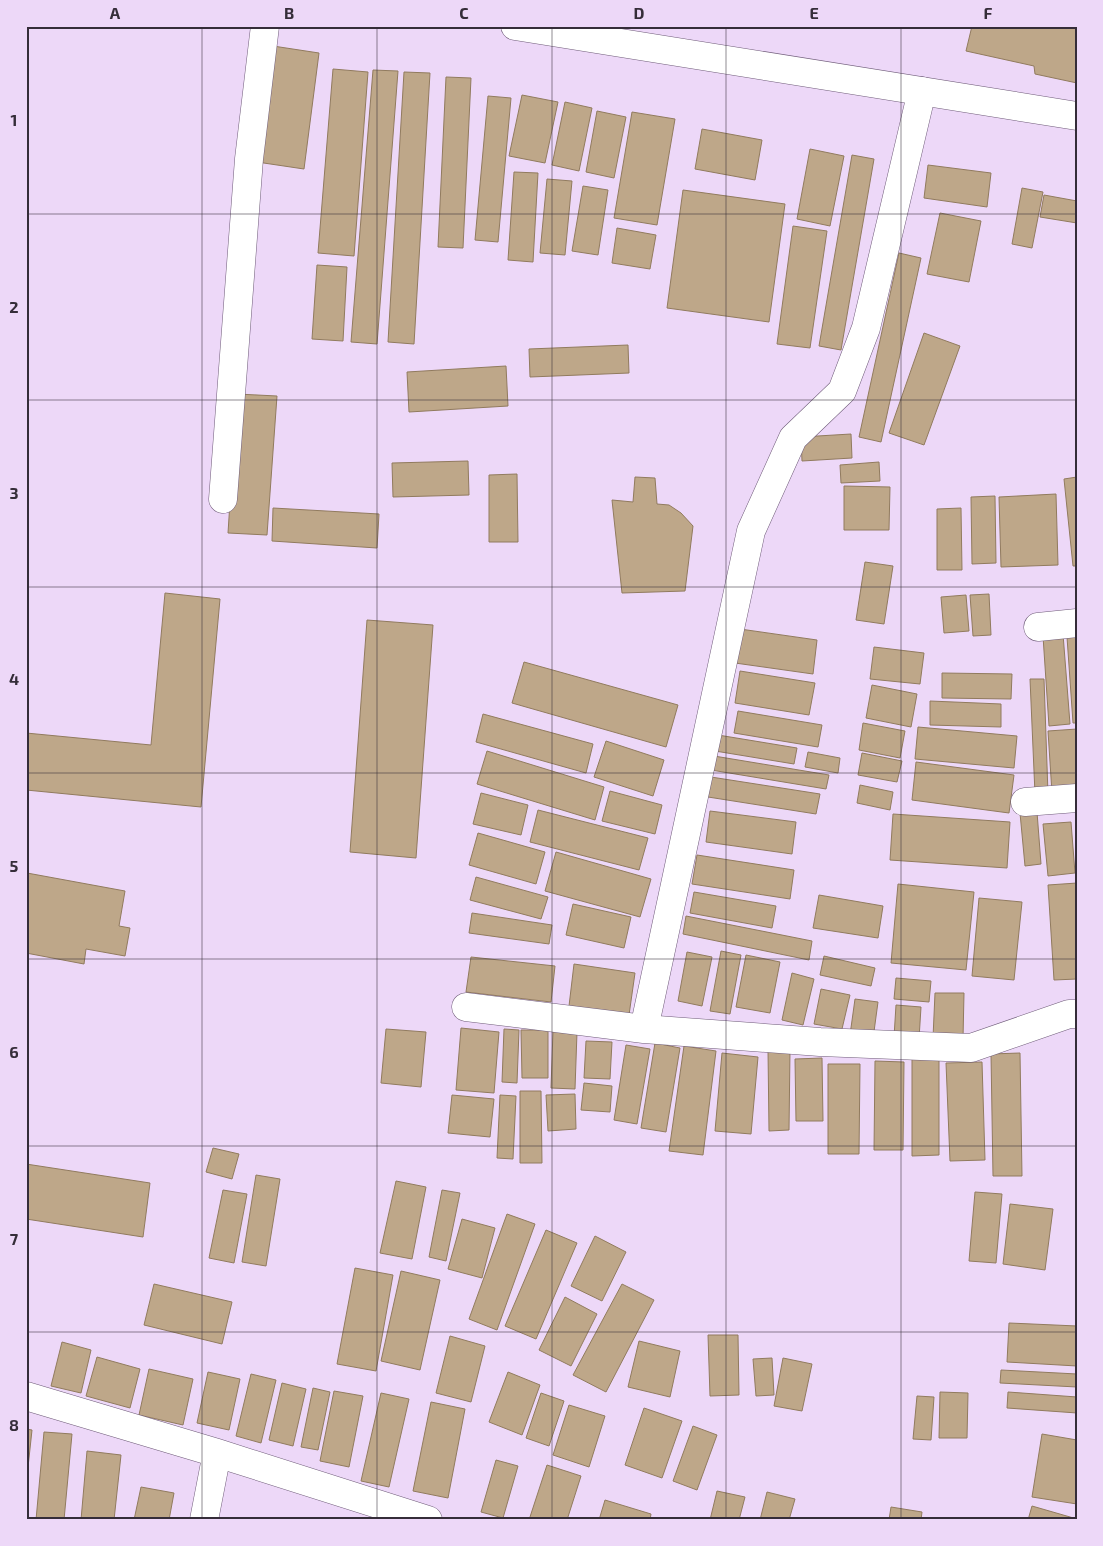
<svg xmlns="http://www.w3.org/2000/svg" width="1103" height="1546" font-family="'Exo 2',sans-serif">
	<style>
		.building { fill: #bea789; stroke: #917b5e }
		.lines { fill: none; stroke-linecap: round; stroke-linejoin: round }
		.minor-casing { stroke: #6f5c79; stroke-width: 29 }
		.secondary-casing { stroke: #6f5c79; stroke-width: 29 }
		.minor { stroke: #fff; stroke-width: 28 }
		.secondary { stroke: #fff; stroke-width: 28 }
		.grid { fill: none; stroke: #352d39; stroke-width: 1; stroke-opacity: 0.55 }
		.neatline { fill: none; stroke: #352d39; stroke-width: 2 }
		.grid-label { font-size: 16px; text-anchor: middle; font-weight: bold; fill: #352d39 }
	</style>
	<rect width="100%" height="100%" fill="#edd8f8"/>
	<!-- building -->
	<path class="building" d="M972 26H1077V83L1035 74 1034 66 966 51Z
		M273 46 319 53 304 169 257 162Z
		M333 69 368 72 354 256 318 253Z
		M373 70 398 71 377 344 351 342Z
		M404 72 430 73 414 344 388 342Z
		M446 77 471 78 463 248 438 247Z
		M522 95 558 102 545 163 509 156Z
		M488 96 511 98 498 242 475 240Z
		M565 102 592 108 579 171 552 165Z
		M597 111 626 117 614 178 586 172Z
		M632 112 675 119 657 225 614 218Z
		M702 129 762 140 755 180 695 169Z
		M810 149 844 156 830 226 797 219Z
		M852 155 874 159 841 350 819 346Z
		M928 165 991 173 987 207 924 198Z
		M514 172 538 173 533 262 508 260Z
		M547 179 572 181 565 255 540 253Z
		M583 186 608 190 598 255 572 251Z
		M1022 188 1043 192 1032 248 1012 244Z
		M683 190 785 204 769 322 667 308Z
		M1044 195 1077 201V223L1040 217Z
		M940 213 981 221 969 282 927 274Z
		M793 226 827 231 810 348 777 344Z
		M617 228 656 235 650 269 612 263Z
		M899 253 921 258 881 442 859 437Z
		M317 265 347 267 343 341 312 339Z
		M924 333 960 346 924 445 889 433Z
		M628 345 629 373 530 377 529 349Z
		M506 366 508 406 409 412 407 372Z
		M237 394 277 396 267 535 228 533Z
		M851 434 852 458 802 461 801 437Z
		M468 461 469 495 393 497 392 463Z
		M879 462 880 481 841 483 840 465Z
		M517 474 518 542H489V475Z
		M635 477 655 478 657 504 669 505 681 513 693 526 685 591 622 593 612 500 633 502Z
		M1077 477V566H1073L1064 479Z
		M844 486 890 487 889 530H844Z
		M1056 494 1058 565 1001 567 999 497Z
		M995 496 996 563 972 564 971 497Z
		M273 508 379 514 377 548 272 541Z
		M961 508 962 570H937V509Z
		M865 562 893 566 884 624 856 620Z
		M165 593 220 599 201 807 26 790V733L151 745Z
		M989 594 991 635 973 636 970 595Z
		M966 595 969 631 944 633 941 597Z
		M367 620 433 625 416 858 350 852Z
		M740 629 817 640 813 674 735 663Z
		M1063 634 1070 724 1049 726 1043 636Z
		M1077 636V723H1073L1067 637Z
		M874 647 924 653 920 684 870 679Z
		M524 662 678 705 666 747 512 703Z
		M740 671 815 683 809 715 735 703Z
		M942 673 1012 674 1011 699 942 698Z
		M1030 679H1044L1048 794H1035Z
		M872 685 917 694 911 727 866 718Z
		M930 701 1001 704V727L930 725Z
		M738 711 822 725 818 747 734 733Z
		M483 714 593 744 586 773 476 742Z
		M863 723 905 731 900 758 859 750Z
		M918 727 1017 736 1014 768 915 759Z
		M1077 729V791L1052 793 1048 731Z
		M718 735 797 748 794 764 715 751Z
		M606 741 664 760 653 796 594 777Z
		M487 751 604 787 595 820 477 784Z
		M808 752 840 758 838 773 805 767Z
		M862 753 902 761 897 782 858 775Z
		M714 756 829 775 826 789 711 770Z
		M916 762 1014 775 1009 813 912 800Z
		M711 777 820 794 816 814 708 797Z
		M860 785 893 792 890 810 857 803Z
		M610 791 662 805 655 834 602 821Z
		M481 793 528 805 521 835 473 824Z
		M538 810 648 838 639 870 530 842Z
		M710 811 796 822 792 854 706 842Z
		M1037 812 1041 864 1025 866 1020 813Z
		M893 814 1010 822 1007 868 890 860Z
		M1071 822 1075 873 1048 876 1043 824Z
		M478 833 545 852 536 884 469 865Z
		M556 852 651 879 640 917 545 891Z
		M697 855 794 870 790 899 692 884Z
		M27 873 125 891 119 926 130 928 125 956 86 949 84 964 26 953Z
		M476 877 548 897 541 919 470 900Z
		M1077 883V979L1054 980 1048 885Z
		M898 884 974 892 966 970 891 963Z
		M694 892 776 906 772 928 690 913Z
		M819 895 883 906 878 938 813 928Z
		M979 898 1022 902 1014 980 972 976Z
		M573 904 631 917 624 948 566 935Z
		M472 913 552 925 549 944 469 933Z
		M686 916 812 941 809 960 683 934Z
		M721 951 741 955 730 1014 710 1011Z
		M687 952 712 957 702 1006 678 1001Z
		M746 955 780 962 770 1013 736 1007Z
		M824 956 875 968 871 986 820 975Z
		M471 957 555 966 551 1002 466 992Z
		M574 964 635 973 629 1015 569 1006Z
		M792 973 814 979 803 1025 782 1020Z
		M896 978 931 981 929 1002 894 999Z
		M821 989 850 995 842 1029 814 1024Z
		M935 993H964L963 1039 933 1038Z
		M855 999 878 1002 873 1039 850 1035Z
		M896 1005 921 1007 919 1039 894 1037Z
		M461 1028 499 1032 494 1093 456 1090Z
		M386 1029 426 1032 421 1087 381 1083Z
		M504 1029 519 1030 517 1083 502 1082Z
		M521 1030H548V1078H522Z
		M553 1031 577 1032 575 1089 551 1088Z
		M586 1041 612 1042 610 1079 584 1078Z
		M655 1043 680 1048 666 1132 641 1128Z
		M626 1045 650 1049 637 1124 614 1120Z
		M684 1046 716 1051 703 1155 669 1151Z
		M768 1050H790L789 1130 769 1131Z
		M722 1053 758 1057 751 1134 715 1131Z
		M1020 1053 1022 1176H993L991 1054Z
		M822 1058 823 1121H796L795 1059Z
		M912 1058H939V1155L912 1156Z
		M875 1061 904 1062 903 1150H874Z
		M982 1062 985 1160 950 1161 946 1063Z
		M828 1064H860L859 1154H828Z
		M584 1083 612 1086 610 1112 581 1110Z
		M520 1091H541L542 1163H520Z
		M575 1094 576 1129 548 1131 546 1095Z
		M452 1095 494 1099 490 1137 448 1133Z
		M500 1095 516 1096 513 1159 497 1158Z
		M213 1148 239 1154 232 1179 206 1172Z
		M26 1164 150 1183 143 1237 26 1219Z
		M256 1175 280 1179 266 1266 242 1262Z
		M396 1181 426 1187 412 1259 380 1253Z
		M223 1190 247 1194 234 1263 209 1258Z
		M442 1190 460 1193 446 1261 429 1257Z
		M975 1192 1002 1194 996 1263 969 1261Z
		M1010 1204 1053 1209 1045 1270 1003 1264Z
		M507 1214 535 1224 497 1330 469 1319Z
		M462 1219 495 1228 482 1278 448 1269Z
		M546 1230 577 1243 536 1339 505 1326Z
		M595 1236 626 1252 602 1301 571 1286Z
		M355 1268 393 1275 376 1371 337 1364Z
		M401 1271 440 1280 420 1370 381 1361Z
		M154 1284 232 1302 222 1344 144 1325Z
		M622 1284 654 1300 606 1392 573 1375Z
		M565 1297 597 1314 571 1366 539 1350Z
		M1009 1323 1077 1326V1366L1007 1362Z
		M708 1335H738L739 1395 710 1396Z
		M450 1336 485 1346 471 1402 436 1393Z
		M639 1341 680 1351 670 1397 628 1387Z
		M62 1342 91 1350 81 1393 51 1386Z
		M97 1357 140 1369 130 1408 86 1396Z
		M772 1358 774 1395 756 1396 753 1359Z
		M783 1358 812 1364 802 1411 774 1406Z
		M149 1369 193 1379 183 1425 139 1415Z
		M1001 1370 1077 1374V1387L1000 1383Z
		M208 1372 240 1379 229 1430 197 1423Z
		M508 1372 540 1385 522 1435 489 1422Z
		M251 1374 276 1380 261 1443 236 1436Z
		M282 1383 306 1389 293 1446 269 1440Z
		M313 1388 330 1392 318 1450 301 1447Z
		M334 1391 363 1396 349 1467 320 1461Z
		M940 1392 968 1393 967 1438H939Z
		M1008 1392 1077 1397V1413L1007 1408Z
		M381 1393 409 1399 389 1487 361 1481Z
		M541 1393 564 1401 549 1446 526 1438Z
		M917 1396 934 1397 931 1440 913 1439Z
		M431 1402 465 1409 448 1498 413 1491Z
		M569 1405 605 1416 589 1467 553 1455Z
		M644 1408 682 1421 662 1478 625 1465Z
		M693 1426 717 1435 697 1490 673 1481Z
		M26 1429 32 1430 26 1486Z
		M44 1432 72 1434 64 1520H36Z
		M1042 1434 1077 1440V1504L1032 1497Z
		M87 1451 121 1455 114 1520H81Z
		M496 1460 518 1466 503 1518 481 1512Z
		M547 1465 581 1476 567 1520H529Z
		M141 1487 174 1493 169 1520H134Z
		M717 1491 745 1497 739 1520H710Z
		M767 1492 795 1499 789 1520H760Z
		M605 1500 651 1514 650 1520H599Z
		M1032 1506 1077 1519V1520H1028Z
		M891 1507 922 1512 921 1520H889Z"/>
	<g class="lines">
		<!-- minor casing -->
		<g class="minor-casing">
			<path id="minor" d="M223 499 249 159 265 26
				M1038 627 1077 623
				M1025 802 1077 798
				M466 1007 644 1029 820 1042 971 1048 1069 1014H1077
				M644 1029 751 531 793 438 842 391 866 328 922 91
				M26 1396 217 1453 428 1520
				M204 1520 217 1453"/>
		</g>
		<!-- secondary casing -->
		<g class="secondary-casing">
			<path id="secondary" d="M515 26 1077 116"/>
		</g>
		<!-- minor -->
		<use href="#minor" class="minor"/>
		<!-- secondary -->
		<use href="#secondary" class="secondary"/>
	</g>
	<!-- grid -->
	<path class="grid" d="M202 26V1520M377 26V1520M552 26V1520M726 26V1520M901 26V1520M26 214H1077M26 400H1077M26 587H1077M26 773H1077M26 959H1077M26 1146H1077M26 1332H1077"/>
	<!-- border -->
	<rect width="1103" height="1546" fill="none" stroke="#edd8f8" stroke-width="55"/>
	<rect x="28" y="28" width="1048" height="1490" class="neatline"/>
	<g class="grid-label">
		<text x="115" y="19">A</text>
		<text x="289" y="19">B</text>
		<text x="464" y="19">C</text>
		<text x="639" y="19">D</text>
		<text x="814" y="19">E</text>
		<text x="988" y="19">F</text>
		<text x="14" y="126">1</text>
		<text x="14" y="313">2</text>
		<text x="14" y="499">3</text>
		<text x="14" y="685">4</text>
		<text x="14" y="872">5</text>
		<text x="14" y="1058">6</text>
		<text x="14" y="1245">7</text>
		<text x="14" y="1431">8</text>
	</g>
</svg>
